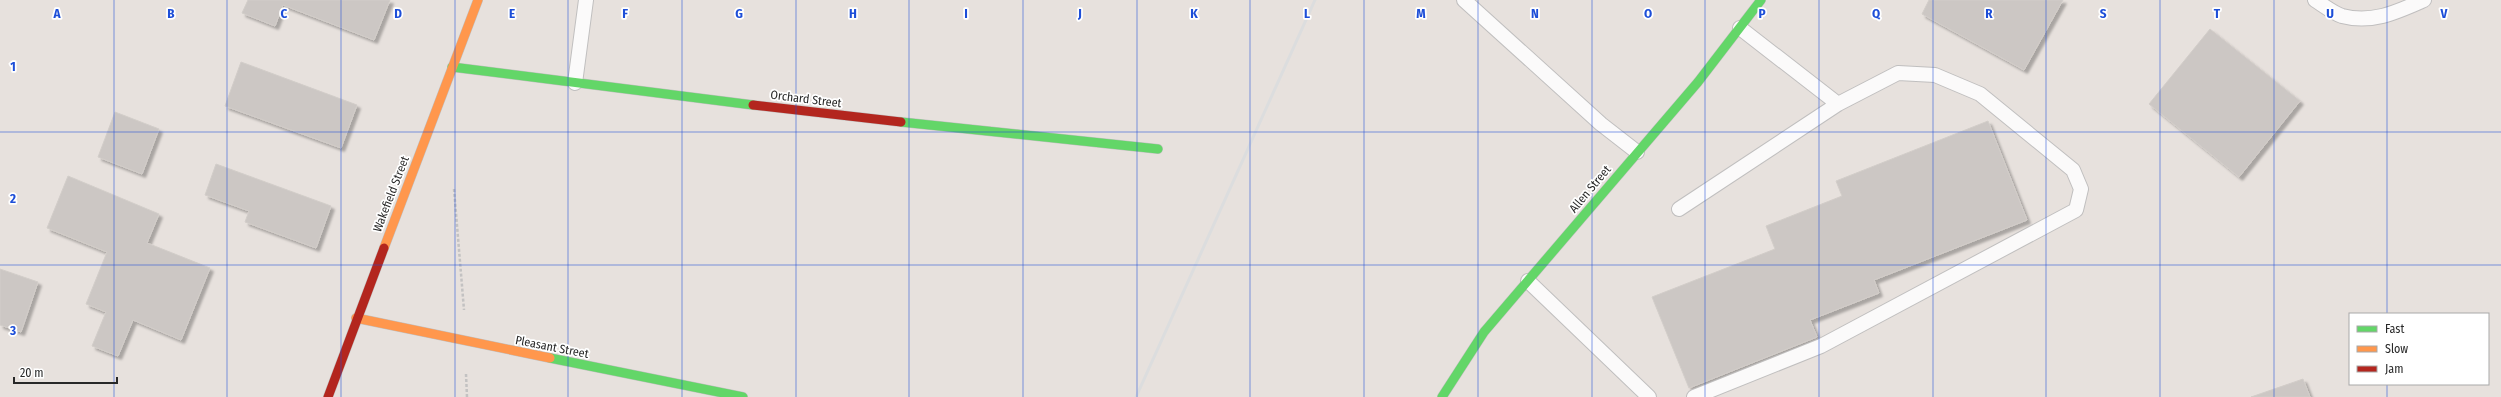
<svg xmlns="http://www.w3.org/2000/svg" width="2501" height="397" font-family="'Fira Sans Condensed',sans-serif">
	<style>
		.building { fill: #ccc7c4; stroke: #d2cdc9; filter: url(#shadow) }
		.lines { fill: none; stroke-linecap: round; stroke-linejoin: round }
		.lane-casing { stroke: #c0bfbf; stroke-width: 16 }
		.fast-casing { stroke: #c0bfbf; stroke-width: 10 }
		.slow-casing { stroke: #c0bfbf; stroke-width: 10 }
		.jam-casing { stroke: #c0bfbf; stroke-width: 10 }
		.path { stroke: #c3c2c2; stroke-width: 2.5; stroke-dasharray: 3 2; stroke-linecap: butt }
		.lane { stroke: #fbfafa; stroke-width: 14 }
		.fast { stroke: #63d668; stroke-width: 9 }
		.slow { stroke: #ff974d; stroke-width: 9 }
		.jam { stroke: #b3261e; stroke-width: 9 }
		.rail { stroke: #dcddde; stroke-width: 3 }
		.grid { fill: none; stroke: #1d4ed8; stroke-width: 1; stroke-opacity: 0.55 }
		.labels { text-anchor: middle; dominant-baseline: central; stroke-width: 3.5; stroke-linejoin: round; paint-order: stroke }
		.street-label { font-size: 12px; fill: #282828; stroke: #fff }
		.grid-label { font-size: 13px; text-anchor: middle; font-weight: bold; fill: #1d4ed8; stroke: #fff; stroke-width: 3.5; stroke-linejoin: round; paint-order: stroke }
	</style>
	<defs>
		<filter id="shadow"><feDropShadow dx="3.5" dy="3.5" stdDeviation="1" flood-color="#0004"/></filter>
	</defs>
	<rect width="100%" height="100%" fill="#e7e1dd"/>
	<!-- building -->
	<path class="building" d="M248 0H390L374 40 283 5 275 26 242 13Z
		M1929 0H2063L2024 70 1922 14Z
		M2210 29 2300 101 2239 177 2149 104Z
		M241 62 357 105 341 148 225 106Z
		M115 112 159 129 142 174 98 157Z
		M1988 121 2027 220 1874 280 1879 293 1810 320 1817 337 1689 388 1652 297 1775 249 1766 226 1842 196 1836 181Z
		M216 164 331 206 316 248 245 222 249 211 205 195Z
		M68 176 159 214 147 243 210 268 181 340 133 320 118 356 92 346 106 312 86 304 107 252 47 228Z
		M0 269 38 282 21 332 0 325Z
		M2303 379 2310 397H2251Z"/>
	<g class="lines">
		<!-- lane casing -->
		<g class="lane-casing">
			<path id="lane" d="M1464 0 1601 124 1637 152
				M2315 0C2323 5 2333 13 2342 16 2372 24 2397 12 2424 0
				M575 83 586 0
				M1679 209 1838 104
				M1528 281 1649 397
				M1694 397 1821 346 2076 210 2081 189 2073 170 1980 94 1935 75 1898 73 1838 104 1740 28"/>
		</g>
		<!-- fast casing -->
		<g class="fast-casing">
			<path id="fast" d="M452 67 753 105
				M901 122 1158 149
				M550 358 743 397
				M1442 397 1484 332 1698 82 1761 0"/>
		</g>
		<!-- slow casing -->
		<g class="slow-casing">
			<path id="slow" d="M384 248 478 0
				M356 318 550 358"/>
		</g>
		<!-- jam casing -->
		<g class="jam-casing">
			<path id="jam" d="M753 105 901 122
				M328 397 384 248"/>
		</g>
		<!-- path -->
		<path class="path" d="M454 189 464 310
			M466 374 467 397"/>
		<!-- lane -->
		<use href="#lane" class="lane"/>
		<!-- fast -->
		<use href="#fast" class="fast"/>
		<!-- slow -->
		<use href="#slow" class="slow"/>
		<!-- jam -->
		<use href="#jam" class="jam"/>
		<!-- rail -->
		<path class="rail" d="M1136 397 1315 0"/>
	</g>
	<!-- grid -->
	<path class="grid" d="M114 0V397M227 0V397M341 0V397M455 0V397M568 0V397M682 0V397M796 0V397M909 0V397M1023 0V397M1137 0V397M1250 0V397M1364 0V397M1478 0V397M1592 0V397M1705 0V397M1819 0V397M1933 0V397M2046 0V397M2160 0V397M2274 0V397M2387 0V314M0 132H2501M0 265H2501M2387 384V397"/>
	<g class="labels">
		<!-- street labels -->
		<g class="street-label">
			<text transform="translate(806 99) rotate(7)">Orchard Street</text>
			<text transform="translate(1590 189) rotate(-50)">Allen Street</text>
			<text transform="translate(391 194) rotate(-69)">Wakefield Street</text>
			<text transform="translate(552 347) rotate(11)">Pleasant Street</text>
		</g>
	</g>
	<g class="grid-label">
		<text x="57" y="18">A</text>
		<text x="171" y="18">B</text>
		<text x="284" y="18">C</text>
		<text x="398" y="18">D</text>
		<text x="512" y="18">E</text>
		<text x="625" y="18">F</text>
		<text x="739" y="18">G</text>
		<text x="853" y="18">H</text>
		<text x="966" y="18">I</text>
		<text x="1080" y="18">J</text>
		<text x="1194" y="18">K</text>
		<text x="1307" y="18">L</text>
		<text x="1421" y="18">M</text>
		<text x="1535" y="18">N</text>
		<text x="1648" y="18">O</text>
		<text x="1762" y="18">P</text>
		<text x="1876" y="18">Q</text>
		<text x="1989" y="18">R</text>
		<text x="2103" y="18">S</text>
		<text x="2217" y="18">T</text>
		<text x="2330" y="18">U</text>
		<text x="2444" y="18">V</text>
		<text x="13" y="71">1</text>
		<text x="13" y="203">2</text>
		<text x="13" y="335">3</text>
	</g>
	<!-- legend -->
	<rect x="2349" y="313" width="140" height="72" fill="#ffffff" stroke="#a9a9a9"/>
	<rect x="2357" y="326" width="20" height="6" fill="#63d668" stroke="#a9a9a9"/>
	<text x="2385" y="333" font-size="12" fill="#282828">Fast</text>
	<rect x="2357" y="346" width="20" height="6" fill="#ff974d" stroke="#a9a9a9"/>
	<text x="2385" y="353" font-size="12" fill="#282828">Slow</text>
	<rect x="2357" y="366" width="20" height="6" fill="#b3261e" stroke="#a9a9a9"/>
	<text x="2385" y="373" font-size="12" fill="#282828">Jam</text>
	<!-- scale -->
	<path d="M14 377v6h103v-6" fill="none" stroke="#282828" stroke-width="2"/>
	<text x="20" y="377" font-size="12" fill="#282828" stroke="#ffffff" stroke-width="3" paint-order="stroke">20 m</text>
</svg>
